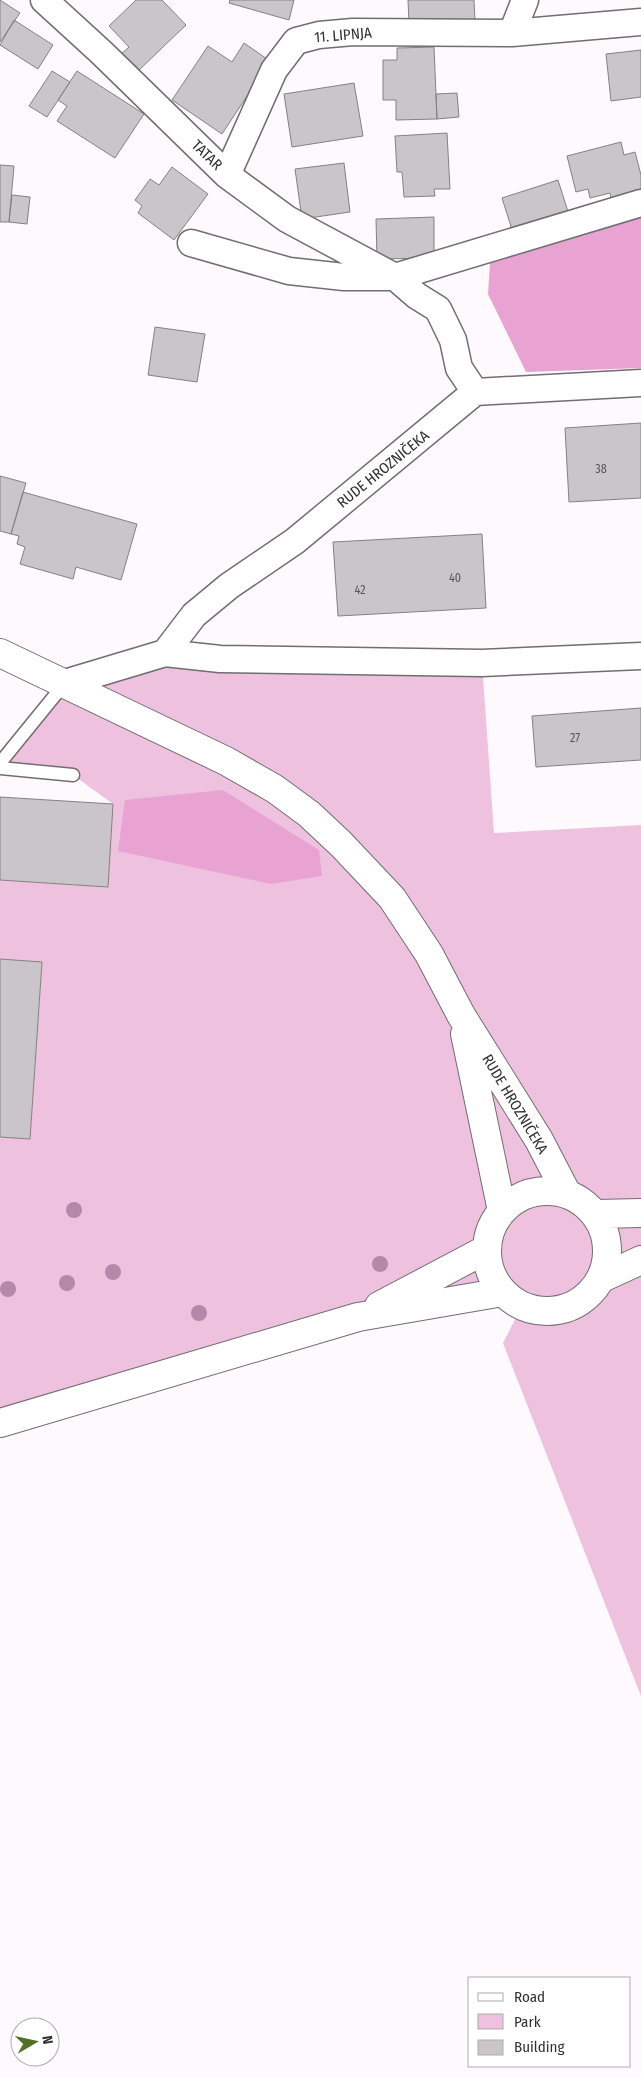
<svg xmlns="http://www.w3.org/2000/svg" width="641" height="2077" font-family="'Fira Sans Condensed',sans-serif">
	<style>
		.green { fill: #eec1de }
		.forest { fill: #e9a3d2 }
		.building { fill: #cac5c8; stroke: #848083 }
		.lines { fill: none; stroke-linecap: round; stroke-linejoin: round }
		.lane-casing { stroke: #716d70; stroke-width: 15 }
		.street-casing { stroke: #716d70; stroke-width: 29 }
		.secondary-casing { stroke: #716d70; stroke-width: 30 }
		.lane { stroke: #fff; stroke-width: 12 }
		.street { stroke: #fff; stroke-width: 26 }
		.secondary { stroke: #fff; stroke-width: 28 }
		.tree { fill: #b587a9 }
		.labels { text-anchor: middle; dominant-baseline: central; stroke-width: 5; stroke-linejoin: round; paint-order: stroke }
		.number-label { font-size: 12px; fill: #585557 }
		.street-label { font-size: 15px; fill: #323031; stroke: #fff }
	</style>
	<rect width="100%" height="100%" fill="#fef9fd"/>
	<!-- green -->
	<path class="green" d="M165 653 482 663 494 833 641 825V1696L503 1343 522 1306 503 1292 0 1423V1137L30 1139 42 962 0 959V880L107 887 113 804 73 775 0 768 65 683Z"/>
	<!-- forest -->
	<path class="forest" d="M641 211V368L526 372 488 294 490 262Z
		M223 790 319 850 322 876 271 884 118 851 125 800Z"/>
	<!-- building -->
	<path class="building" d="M0 0 20 13 0 42Z
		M136 0H162L186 25 137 72 120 55 129 47 109 26Z
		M230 0H294L289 20 229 3Z
		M408 0H474L475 22 409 24Z
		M14 20 53 45 38 69 0 45Z
		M244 43 270 61 222 134 172 100 208 46 232 62Z
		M434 47 437 119 396 120V100H383V60H397V48Z
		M641 50V97L611 101 606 54Z
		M52 71 70 82 47 117 29 106Z
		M77 71 144 114 115 158 57 121 67 106 58 100Z
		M354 83 363 136 292 147 284 94Z
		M457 93 459 117 437 119 436 94Z
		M447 133 450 189H434L435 196 404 197 402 172H397L395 136Z
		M621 142 624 155 635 152 641 175V195L612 203 610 193 590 198 588 189 576 192 567 156Z
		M344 163 350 212 302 219 295 169Z
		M0 165 14 166 9 222H0Z
		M172 167 208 194 174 240 138 213 142 206 135 200 150 179 159 185Z
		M558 180 570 218 514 236 502 198Z
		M12 195 30 197 27 224 9 222Z
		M434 217V258L377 259 376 219Z
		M155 327 205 334 197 382 148 375Z
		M641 423V498L569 502 565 428Z
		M0 476 26 483 11 534 0 531Z
		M23 492 137 524 121 580 76 567 73 579 20 564 25 547 17 544 19 536 11 534Z
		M482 534 486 608 338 616 333 542Z
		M641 708V760L536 767 532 716Z
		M0 797 113 804 108 887 0 880Z
		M0 959 42 962 30 1139 0 1137Z"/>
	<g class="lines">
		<!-- lane casing -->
		<g class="lane-casing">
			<path id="lane" d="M0 763 65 683
				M0 768 73 775"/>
		</g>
		<!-- street casing -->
		<g class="street-casing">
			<path id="street" d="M44 0 102 53 227 175 287 219 395 277 417 296 438 309 453 340 459 368 475 392
				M512 33 525 0
				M227 175 274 70 296 41 319 35 353 32 512 33 641 22
				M191 243 289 271 344 277H395L641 203
				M165 653 194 615 229 586 295 541 475 392 641 383
				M65 683 165 653 220 659 482 663 641 656"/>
		</g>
		<!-- secondary casing -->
		<g class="secondary-casing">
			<path id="secondary" d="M0 653 226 761 275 789 309 814 341 844 392 898 429 954 461 1015 539 1140 567 1194
				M465 1034 502 1211
				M487 1251a60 60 0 1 1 120 0a60 60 0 1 1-120 0Z
				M596 1214 641 1213
				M602 1278 641 1260
				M379 1306 487 1249
				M0 1423 358 1317 503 1292"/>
		</g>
		<!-- lane -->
		<use href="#lane" class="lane"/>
		<!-- street -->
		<use href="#street" class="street"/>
		<!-- secondary -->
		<use href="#secondary" class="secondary"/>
	</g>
	<!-- trees -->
	<g class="tree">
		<circle cx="74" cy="1210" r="8"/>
		<circle cx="380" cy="1264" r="8"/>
		<circle cx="113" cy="1272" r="8"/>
		<circle cx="67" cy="1283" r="8"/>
		<circle cx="8" cy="1289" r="8"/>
		<circle cx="199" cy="1313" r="8"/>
	</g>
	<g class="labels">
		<!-- number labels -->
		<g class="number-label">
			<text x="601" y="469">38</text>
			<text x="455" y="578">40</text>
			<text x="360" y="590">42</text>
			<text x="575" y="738">27</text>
		</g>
		<!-- street labels -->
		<g class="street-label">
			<text transform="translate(343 35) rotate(-5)">11. LIPNJA</text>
			<text transform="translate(207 155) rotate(44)">TATAR</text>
			<text transform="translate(383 469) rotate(-39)">RUDE HROZNIČEKA</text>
			<text transform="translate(515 1104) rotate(59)">RUDE HROZNIČEKA</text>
		</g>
	</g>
	<!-- legend -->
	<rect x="468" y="1977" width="162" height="90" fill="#ffffff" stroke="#adacad"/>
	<rect x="478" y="1993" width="25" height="8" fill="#ffffff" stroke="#adacad"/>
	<text x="514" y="2002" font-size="15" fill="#323031">Road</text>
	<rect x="478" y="2014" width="25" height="15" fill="#eec1de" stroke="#adacad"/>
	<text x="514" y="2027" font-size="15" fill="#323031">Park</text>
	<rect x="478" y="2040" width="25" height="15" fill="#cac5c8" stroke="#adacad"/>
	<text x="514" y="2052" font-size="15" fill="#323031">Building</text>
	<!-- north arrow -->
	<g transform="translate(35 2042) rotate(81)"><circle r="24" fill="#ffffff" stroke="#adacad"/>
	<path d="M0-4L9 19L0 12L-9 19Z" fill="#517127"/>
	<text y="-8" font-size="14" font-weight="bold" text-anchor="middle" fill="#323031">N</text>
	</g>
</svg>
